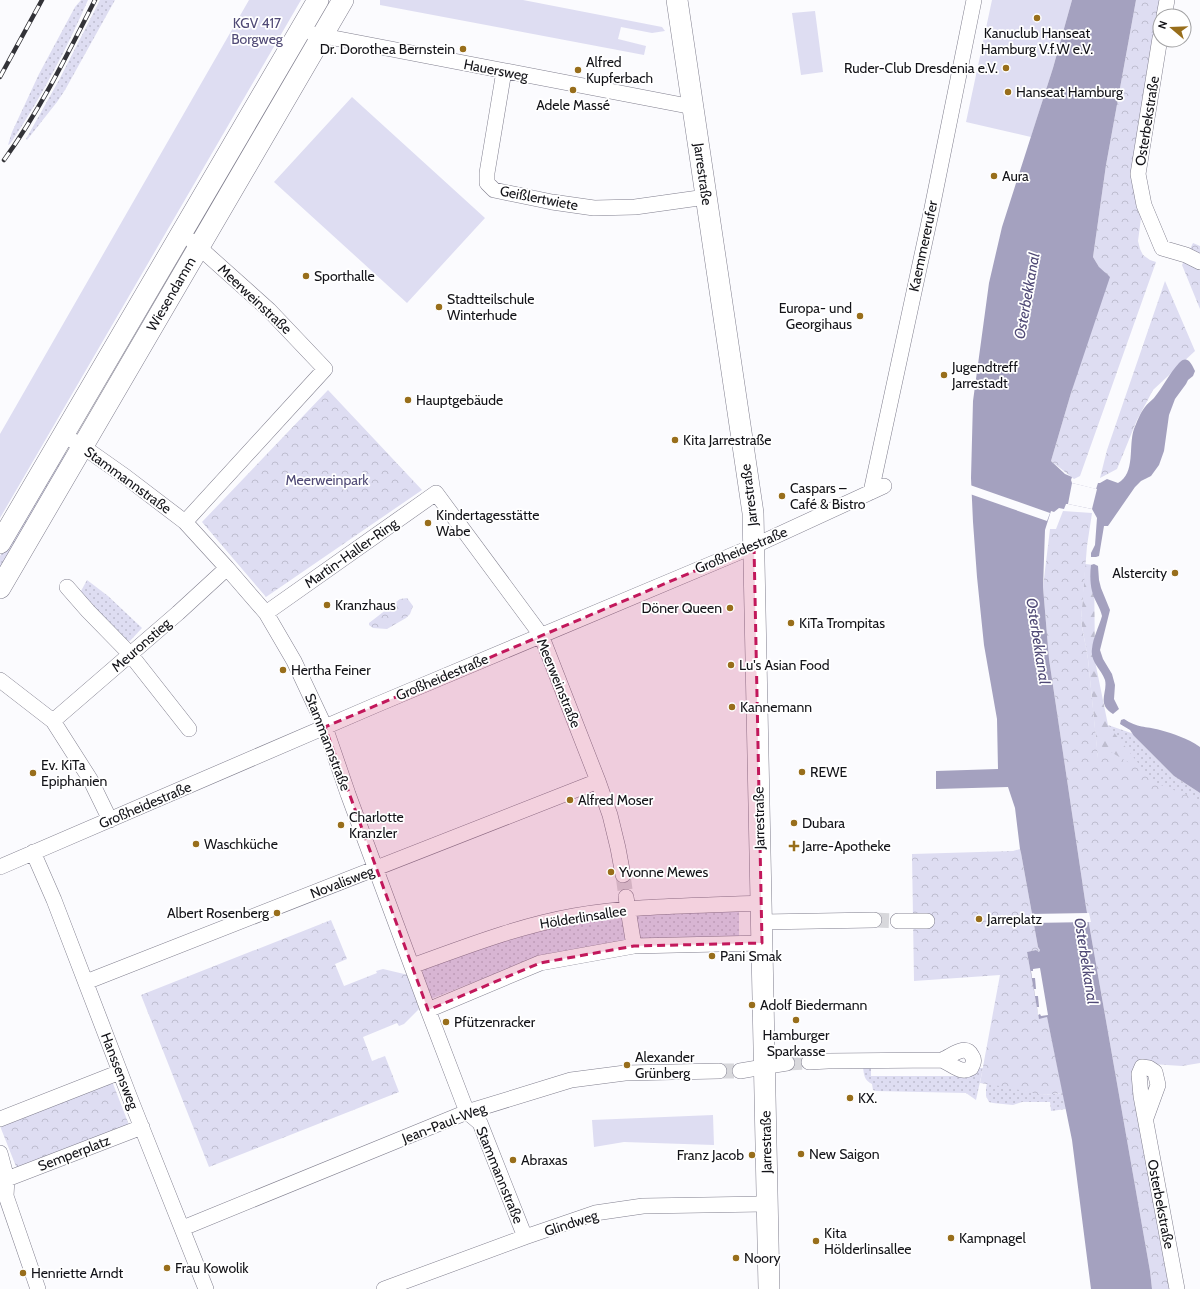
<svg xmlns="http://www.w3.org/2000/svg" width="1200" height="1289" font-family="Cabin,sans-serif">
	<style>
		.grass { fill: url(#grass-dots) }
		.forest { fill: url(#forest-firs) }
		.park { fill: url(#park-crowns) }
		.garden { fill: #deddf2 }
		.water { fill: #a4a1bf }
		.pier { fill: #fbfbfe }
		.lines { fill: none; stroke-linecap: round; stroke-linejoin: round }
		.street-tunnel { stroke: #d8d8dc; stroke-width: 15; stroke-dasharray: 15 8; stroke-linecap: butt }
		.street-casing { stroke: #807f8e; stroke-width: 16 }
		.secondary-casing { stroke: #807f8e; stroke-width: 22 }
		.street { stroke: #fff; stroke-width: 15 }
		.secondary { stroke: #fff; stroke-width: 21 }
		.rail-casing { stroke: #333338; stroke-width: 4.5 }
		.rail { stroke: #fff; stroke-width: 3; stroke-dasharray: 9; stroke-linecap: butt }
		.marked { fill: #c2185b; fill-opacity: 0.2; stroke: #c2185b; stroke-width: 3; stroke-dasharray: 8 5; stroke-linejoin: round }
		.poi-dot { fill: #986e1b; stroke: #fff; stroke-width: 1.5 }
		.labels { text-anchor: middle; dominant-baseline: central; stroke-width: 3.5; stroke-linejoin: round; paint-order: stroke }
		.park-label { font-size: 14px; fill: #504a76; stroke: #fff }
		.poi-label { font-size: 14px; fill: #131318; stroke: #fff; text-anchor: start }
		.street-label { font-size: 14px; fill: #131318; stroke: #fff }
		.water-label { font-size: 15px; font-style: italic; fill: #504a76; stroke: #fff }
	</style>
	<defs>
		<pattern id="grass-dots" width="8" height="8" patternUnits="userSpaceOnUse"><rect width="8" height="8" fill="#deddf2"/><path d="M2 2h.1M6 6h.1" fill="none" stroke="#bebdcf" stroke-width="1.8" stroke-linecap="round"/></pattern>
		<pattern id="forest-firs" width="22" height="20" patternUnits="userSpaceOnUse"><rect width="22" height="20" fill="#deddf2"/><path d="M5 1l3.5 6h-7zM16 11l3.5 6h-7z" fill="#bebdcf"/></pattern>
		<pattern id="park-crowns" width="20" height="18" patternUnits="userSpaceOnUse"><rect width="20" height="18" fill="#deddf2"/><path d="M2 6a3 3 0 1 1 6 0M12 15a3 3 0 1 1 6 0" fill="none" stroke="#bebdcf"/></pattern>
	</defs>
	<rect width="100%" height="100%" fill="#fbfbfe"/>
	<!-- grass -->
	<path class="grass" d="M81 0H88C66 50 41 98 10 144L8 145 12 132 39 74 75 7Z
		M100 0H115L65 90 57 102 27 140 26 139 59 80Z
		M63 452 68 454 0 578V556L59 456Z
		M87 580 108 596 142 628 130 641 124 640 95 612 81 591Z
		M1108 725 1134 734V736L1174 776 1200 793V815L1166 810Z
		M739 909V937L648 938 533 959 428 1000 421 978 424 968 527 930 631 914Z
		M863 1067H871V1076H971L979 1068H983L976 1100 966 1093 876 1091 873 1090 872 1084C864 1080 864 1075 863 1067Z
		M989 1069 1042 1095 1063 1093 1066 1109 1051 1111 1050 1102H1022L1013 1105 993 1103 989 1102 986 1096V1089Z"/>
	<!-- forest -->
	<path class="forest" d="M1085 564 1094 565 1095 661 1108 725 1146 773 1127 787 1098 760 1088 659 1081 621Z"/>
	<!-- park -->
	<path class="park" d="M1136 0H1161L1133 176 1141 218 1138 241 1140 249 1143 255 1150 260 1156 262 1080 476 1074 479 1051 461 1071 393 1099 267 1093 257 1106 165Z
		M1193 243 1200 246V309L1182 265Z
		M1165 281 1195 351 1153 390 1137 420 1117 469 1100 478 1107 450Z
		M328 390 422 490 266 597 202 522Z
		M1063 511 1092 513 1087 546 1081 621 1088 659 1098 758 1101 746 1146 773 1158 784 1200 800V1063L1182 1066 1152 1064 1134 1067 1172 1289H1152L1150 1271 1086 907 1049 659 1043 587 1050 529H1056Z
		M407 598 413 606 410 614 406 618 387 629 373 628 369 625V623L400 599Z
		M1020 849 1021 853 1038 947 1040 950 1039 952 1036 950 1027 952 1039 1018 1047 1017 1063 1093 1042 1095 1006 1087 980 1083 1000 975 914 981 912 854 1013 851Z
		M331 920 347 959 335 964 344 986 377 973 376 971 383 969 421 978 428 1000 404 1024 399 1026 397 1023 363 1037 372 1061 385 1056 399 1092 209 1167 141 995Z
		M112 1081 129 1125 17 1169 0 1126Z"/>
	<!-- garden -->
	<path class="garden" d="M249 0H301L0 518V434Z
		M380 0H523L662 27 665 31 652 33 621 27 618 39 646 46 644 55 380 5Z
		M992 0H1072L1053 68 1031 137 966 122Z
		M815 11 823 72 801 75 792 13Z
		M352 97 485 218 407 303 274 182Z
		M713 1115 714 1145 624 1142 594 1147 592 1120Z"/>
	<!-- water -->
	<path class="water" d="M1072 0H1136L1106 165 1093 257 1099 267 1110 277 1071 393 1051 461 1065 474 1072 477 1071 480 1072 483 1096 489 1098 483H1100L1107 479 1118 483C1136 473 1128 446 1134 429 1137 422 1140 413 1145 407 1147 404 1151 401 1154 398 1163 387 1169 374 1179 363 1187 354 1192 364 1195 371L1193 376 1188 380 1186 384 1175 399 1169 415 1164 451 1159 465 1151 476 1141 481 1135 487 1108 526H1104L1099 556 1096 557H1091V553L1095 545 1097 518 1092 509 1068 504H1066L1064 509 1059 508 1054 512 1051 511 1045 530 1043 587 1049 659 1086 907 1150 1271 1152 1289H1091L1072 1140 1047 1017 1039 1019 1027 952 1036 950 1039 952 1040 950 1038 947 1021 853 1020 849 1015 808 1008 787 936 789V771L998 769 997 719 984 645 977 577 973 522 971 478 973 401 989 283 1002 227 1053 68Z
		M1094 564 1098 566 1099 580 1101 588 1110 610 1100 650 1103 659 1112 674 1115 685 1114 699 1119 709 1113 714C1096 704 1108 692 1105 680 1101 669 1090 662 1092 649 1093 637 1099 627 1102 616 1100 607 1094 600 1092 591 1090 583 1090 573 1091 565Z
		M1124 719C1138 728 1145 726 1160 730 1174 734 1187 738 1200 747V793L1174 776 1134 736 1130 730 1120 724 1121 720Z"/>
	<!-- pier -->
	<path class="pier" d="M1072 483 1097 489 1092 509 1068 504Z
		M970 485 1050 513 1047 521 970 494Z
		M1089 913 1091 922 1031 923 1030 914Z
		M1040 968 1048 1015 1041 1016 1040 1014 1038 1015 1037 1007H1039L1038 996H1035L1034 989H1036L1035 978H1032L1031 971H1033V969Z"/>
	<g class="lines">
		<!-- street-tunnel -->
		<path class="street-tunnel" d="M623 875 626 897
			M874 920 898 921
			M787 1063 809 1062
			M719 1071H740"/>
		<!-- street casing -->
		<g class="street-casing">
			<path id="street" d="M1164 16 1167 0
				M313 34 693 107
				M1160 38 1138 174 1144 205 1162 248 1186 255 1200 262
				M504 71 487 173V183L494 190 552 202 594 208 635 207 706 197
				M63 435 82 446 126 477 185 522 227 568 266 613 294 661 325 727 348 794 428 1010 467 1112 480 1123 525 1237
				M871 492 931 213 974 0
				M185 522 325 369 269 310 192 241
				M67 587 88 611 130 654 189 729
				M266 613 436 493 541 635 598 781 610 815 618 848 623 875
				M0 680 53 721 90 779 110 820
				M53 721 178 613 227 568
				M33 852 54 900 130 1098 206 1289
				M0 867 376 705 754 546 884 486
				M626 897 634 946
				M898 921H927
				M761 922 874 920
				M412 966C465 947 518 926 574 916 635 905 699 906 761 903
				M86 982 598 781
				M428 1010 540 963 634 946 762 943
				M809 1062 828 1061 941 1060C950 1058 965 1042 972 1056 975 1060 973 1064 971 1068 960 1075 952 1063 941 1060
				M740 1071 787 1063
				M1146 1118 1158 1085 1155 1072 1149 1068 1142 1067 1139 1074 1141 1096 1177 1289
				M0 1119 120 1072
				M0 1153 7 1179 6 1196 38 1289
				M7 1179 142 1127
				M183 1228 467 1112 571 1080 625 1073 719 1071
				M384 1289 525 1237 595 1213 643 1206 767 1204"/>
		</g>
		<!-- secondary casing -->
		<g class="secondary-casing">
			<path id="secondary" d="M677 0 753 513 769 1289
				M0 543 318 0
				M0 588 343 0"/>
		</g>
		<!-- street -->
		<use href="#street" class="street"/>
		<!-- secondary -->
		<use href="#secondary" class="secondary"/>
		<!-- rail casing -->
		<g class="rail-casing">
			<path id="rail" d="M0 77 42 0
				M4 160C40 110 67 55 95 0"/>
		</g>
		<!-- rail -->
		<use href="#rail" class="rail"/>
	</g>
	<!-- marked area -->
	<path class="marked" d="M754 546 762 943 634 946 540 963 428 1010 325 727Z"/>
	<!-- markers -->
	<g class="poi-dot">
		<circle cx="1037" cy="18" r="4"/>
		<circle cx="463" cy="49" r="4"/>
		<circle cx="1006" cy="68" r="4"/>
		<circle cx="578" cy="70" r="4"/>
		<circle cx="573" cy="90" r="4"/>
		<circle cx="1008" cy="92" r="4"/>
		<circle cx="994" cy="176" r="4"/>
		<circle cx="306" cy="276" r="4"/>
		<circle cx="439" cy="307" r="4"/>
		<circle cx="860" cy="316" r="4"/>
		<circle cx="944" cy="375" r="4"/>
		<circle cx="408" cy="400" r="4"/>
		<circle cx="675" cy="440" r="4"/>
		<circle cx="782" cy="496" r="4"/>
		<circle cx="428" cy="523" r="4"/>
		<circle cx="1175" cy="573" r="4"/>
		<circle cx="327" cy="605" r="4"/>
		<circle cx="730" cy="608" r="4"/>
		<circle cx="791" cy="623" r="4"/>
		<circle cx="731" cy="665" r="4"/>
		<circle cx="283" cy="670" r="4"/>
		<circle cx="732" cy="707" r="4"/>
		<circle cx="802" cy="772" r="4"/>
		<circle cx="33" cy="773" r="4"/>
		<circle cx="570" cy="800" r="4"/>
		<circle cx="794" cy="823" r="4"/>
		<circle cx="341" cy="825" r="4"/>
		<circle cx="196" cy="844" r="4"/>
		<path d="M792 840h4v4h4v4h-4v4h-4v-4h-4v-4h4z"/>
		<circle cx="611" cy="872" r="4"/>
		<circle cx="277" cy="913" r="4"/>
		<circle cx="979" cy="919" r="4"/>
		<circle cx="712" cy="956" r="4"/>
		<circle cx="752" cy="1005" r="4"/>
		<circle cx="796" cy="1020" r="4"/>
		<circle cx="446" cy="1022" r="4"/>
		<circle cx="627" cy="1065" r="4"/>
		<circle cx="850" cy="1098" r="4"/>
		<circle cx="801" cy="1154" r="4"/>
		<circle cx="752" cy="1155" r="4"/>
		<circle cx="513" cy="1160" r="4"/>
		<circle cx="951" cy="1238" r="4"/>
		<circle cx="816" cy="1241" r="4"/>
		<circle cx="736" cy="1258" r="4"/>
		<circle cx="167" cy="1268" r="4"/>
		<circle cx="23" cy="1273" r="4"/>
	</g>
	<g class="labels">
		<!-- park labels -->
		<g class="park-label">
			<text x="257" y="23">KGV 417<tspan x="257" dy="16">Borgweg</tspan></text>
			<text x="327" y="480">Meerweinpark</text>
		</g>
		<!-- poi labels -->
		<g class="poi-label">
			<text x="1037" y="33" text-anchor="middle">Kanuclub Hanseat<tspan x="1037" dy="16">Hamburg V.f.W e.V.</tspan></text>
			<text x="455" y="49" text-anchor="end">Dr. Dorothea Bernstein</text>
			<text x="586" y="62">Alfred<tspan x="586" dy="16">Kupferbach</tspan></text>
			<text x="998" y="68" text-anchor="end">Ruder-Club Dresdenia e.V.</text>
			<text x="1016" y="92">Hanseat Hamburg</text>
			<text x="573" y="105" text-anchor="middle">Adele Massé</text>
			<text x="1002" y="176">Aura</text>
			<text x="314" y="276">Sporthalle</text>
			<text x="447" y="299">Stadtteilschule<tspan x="447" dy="16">Winterhude</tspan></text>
			<text x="852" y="308" text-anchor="end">Europa- und<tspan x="852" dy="16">Georgihaus</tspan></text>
			<text x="952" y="367">Jugendtreff<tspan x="952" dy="16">Jarrestadt</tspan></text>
			<text x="416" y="400">Hauptgebäude</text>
			<text x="683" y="440">Kita Jarrestraße</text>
			<text x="790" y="488">Caspars –<tspan x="790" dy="16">Café &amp; Bistro</tspan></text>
			<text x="436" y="515">Kindertagesstätte<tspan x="436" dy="16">Wabe</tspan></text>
			<text x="1167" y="573" text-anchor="end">Alstercity</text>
			<text x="335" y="605">Kranzhaus</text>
			<text x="722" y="608" text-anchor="end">Döner Queen</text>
			<text x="799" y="623">KiTa Trompitas</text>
			<text x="739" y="665">Lu's Asian Food</text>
			<text x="291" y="670">Hertha Feiner</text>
			<text x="740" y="707">Kannemann</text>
			<text x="41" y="765">Ev. KiTa<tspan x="41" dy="16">Epiphanien</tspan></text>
			<text x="810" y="772">REWE</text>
			<text x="578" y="800">Alfred Moser</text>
			<text x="349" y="817">Charlotte<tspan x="349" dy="16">Kranzler</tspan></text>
			<text x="802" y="823">Dubara</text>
			<text x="204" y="844">Waschküche</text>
			<text x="802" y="846">Jarre-Apotheke</text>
			<text x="619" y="872">Yvonne Mewes</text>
			<text x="269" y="913" text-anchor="end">Albert Rosenberg</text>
			<text x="987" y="919">Jarreplatz</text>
			<text x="720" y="956">Pani Smak</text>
			<text x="760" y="1005">Adolf Biedermann</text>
			<text x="454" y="1022">Pfützenracker</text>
			<text x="796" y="1035" text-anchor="middle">Hamburger<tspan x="796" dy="16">Sparkasse</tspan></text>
			<text x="635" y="1057">Alexander<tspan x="635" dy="16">Grünberg</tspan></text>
			<text x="858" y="1098">KX.</text>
			<text x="809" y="1154">New Saigon</text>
			<text x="744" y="1155" text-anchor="end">Franz Jacob</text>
			<text x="521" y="1160">Abraxas</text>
			<text x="824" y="1233">Kita<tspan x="824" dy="16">Hölderlinsallee</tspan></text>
			<text x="959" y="1238">Kampnagel</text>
			<text x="744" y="1258">Noory</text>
			<text x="175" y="1268">Frau Kowolik</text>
			<text x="31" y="1273">Henriette Arndt</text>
		</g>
		<!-- street labels -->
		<g class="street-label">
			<text transform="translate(496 70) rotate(11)">Hauersweg</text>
			<text transform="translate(1147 121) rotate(-81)">Osterbekstraße</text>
			<text transform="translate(703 174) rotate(82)">Jarrestraße</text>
			<text transform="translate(539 198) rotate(11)">Geißlertwiete</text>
			<text transform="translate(923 246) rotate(-78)">Kaemmererufer</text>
			<text transform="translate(171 294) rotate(-60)">Wiesendamm</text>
			<text transform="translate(255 299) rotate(43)">Meerweinstraße</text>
			<text transform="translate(128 480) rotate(36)">Stammannstraße</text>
			<text transform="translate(749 495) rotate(-97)">Jarrestraße</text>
			<text transform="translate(741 550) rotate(-23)">Großheidestraße</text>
			<text transform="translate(351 553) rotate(-35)">Martin-Haller-Ring</text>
			<text transform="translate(141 645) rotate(-41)">Meuronstieg</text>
			<text transform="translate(442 677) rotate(-23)">Großheidestraße</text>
			<text transform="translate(559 683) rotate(68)">Meerweinstraße</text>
			<text transform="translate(328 742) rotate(69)">Stammannstraße</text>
			<text transform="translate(145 805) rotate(-23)">Großheidestraße</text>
			<text transform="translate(759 818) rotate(-91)">Jarrestraße</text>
			<text transform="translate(342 882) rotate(-21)">Novalisweg</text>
			<text transform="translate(583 917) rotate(-9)">Hölderlinsallee</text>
			<text transform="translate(120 1071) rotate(69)">Hanssensweg</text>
			<text transform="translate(444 1123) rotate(-21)">Jean-Paul-Weg</text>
			<text transform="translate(766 1142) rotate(-91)">Jarrestraße</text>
			<text transform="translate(74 1153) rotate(-21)">Semperplatz</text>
			<text transform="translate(500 1175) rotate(68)">Stammannstraße</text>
			<text transform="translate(1161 1204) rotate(79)">Osterbekstraße</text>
			<text transform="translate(571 1223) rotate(-18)">Glindweg</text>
		</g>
		<!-- water labels -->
		<g class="water-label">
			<text transform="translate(1027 296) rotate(-80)">Osterbekkanal</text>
			<text transform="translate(1038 641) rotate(81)">Osterbekkanal</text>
			<text transform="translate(1086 961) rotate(81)">Osterbekkanal</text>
		</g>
	</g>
	<!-- north arrow -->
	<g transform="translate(1172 28) rotate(289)"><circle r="19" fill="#ffffff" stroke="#a1a1a3"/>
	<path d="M0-3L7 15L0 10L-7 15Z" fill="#986e1b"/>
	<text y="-6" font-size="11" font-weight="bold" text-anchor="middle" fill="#131318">N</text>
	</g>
</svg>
